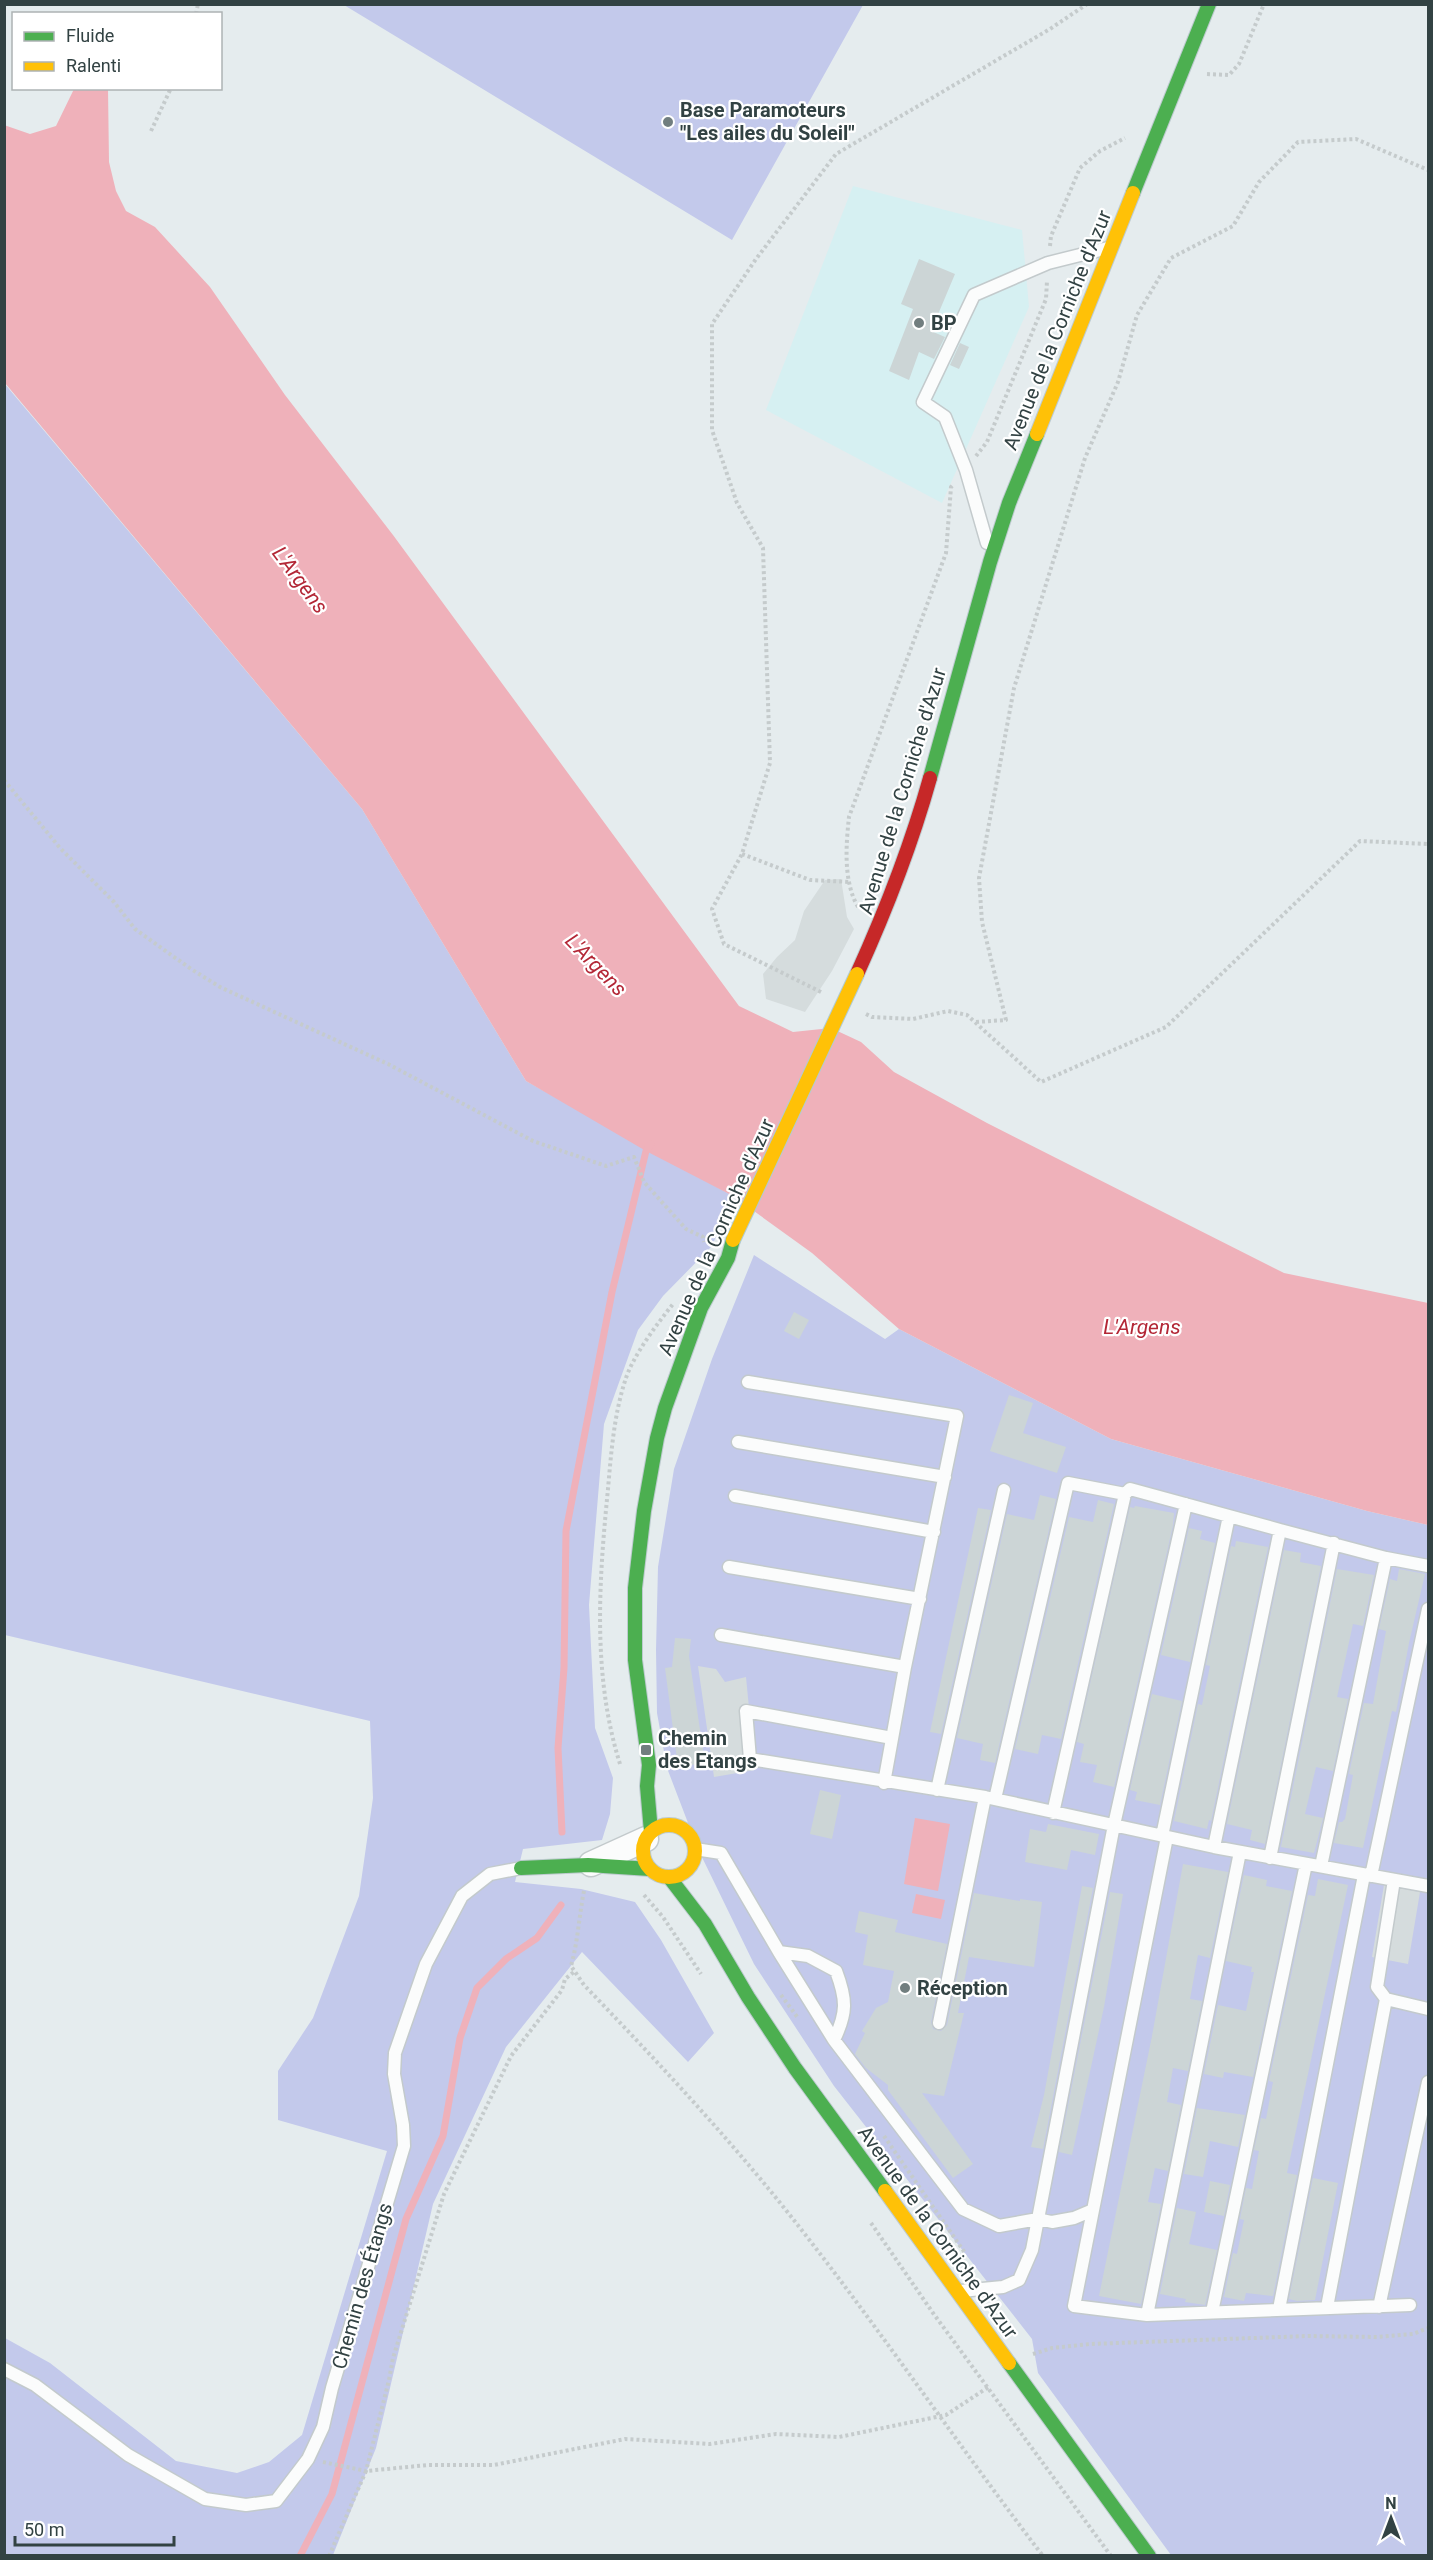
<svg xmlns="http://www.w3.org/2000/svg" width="1433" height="2560" font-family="Roboto,sans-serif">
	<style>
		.commercial { fill: #d6f0f2 }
		.green { fill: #c3c9eb }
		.parking { fill: #d5dcdd }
		.water { fill: #efb1ba }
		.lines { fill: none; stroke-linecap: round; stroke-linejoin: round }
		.stream { stroke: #efb1ba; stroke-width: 7 }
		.building { fill: #ccd5d6 }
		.lane-casing { stroke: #c3cacc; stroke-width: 15 }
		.street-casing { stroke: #c3cacc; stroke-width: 27 }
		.fast-casing { stroke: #bdcbcf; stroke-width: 16 }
		.slow-casing { stroke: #bdcbcf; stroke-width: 16 }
		.jam-casing { stroke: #bdcbcf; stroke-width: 16 }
		.path { stroke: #c5cbcc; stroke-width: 4; stroke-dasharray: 3 3; stroke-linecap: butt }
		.lane { stroke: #fbfcfc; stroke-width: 12 }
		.street { stroke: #fbfcfc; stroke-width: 24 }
		.fast { stroke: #4caf50; stroke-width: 14 }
		.slow { stroke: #ffc107; stroke-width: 14 }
		.jam { stroke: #c62828; stroke-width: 14 }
		.slow-bridge-casing { stroke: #b1ccd1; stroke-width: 16; stroke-linecap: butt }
		.slow-bridge { stroke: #ffc107; stroke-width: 14 }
		.poi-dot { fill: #717e7f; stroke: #fff; stroke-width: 2 }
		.labels { text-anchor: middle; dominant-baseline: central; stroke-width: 4.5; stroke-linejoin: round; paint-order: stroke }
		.poi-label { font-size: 20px; font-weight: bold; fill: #324243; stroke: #fff; text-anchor: start }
		.street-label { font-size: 20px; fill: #324243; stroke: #fff }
		.water-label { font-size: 21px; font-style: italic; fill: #b32736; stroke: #fff }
	</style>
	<rect width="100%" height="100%" fill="#e5ecee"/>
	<!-- commercial -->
	<path class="commercial" d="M853 186 1022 230 1029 307 942 503 766 410Z"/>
	<!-- green -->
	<path class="green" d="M344 5H863L732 240Z
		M4 383 362 809 526 1081 733 1196 712 1246 663 1296 638 1330 604 1424 589 1605 595 1728 613 1778 610 1814 602 1840 523 1849 515 1882 581 1889 635 1902 661 1940 714 2033 688 2062 582 1952 506 2047 433 2204 376 2448 333 2555H5V2338L50 2363 176 2461 237 2473 269 2462 302 2435 387 2151 278 2120V2071L313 2018 359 1896 373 1798 370 1721 5 1635Z
		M754 1255 885 1339 899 1329 1111 1439 1367 1511 1428 1525V2555H1171L1038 2373 1032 2339 834 2086 754 1964 698 1849 667 1768 657 1713 656 1650 658 1567 674 1469 712 1359Z"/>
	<!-- parking -->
	<path class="parking" d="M841 879 847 917 854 929 832 971 805 1012 766 999 763 974 777 957 795 940 804 911 825 880Z
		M698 1666 716 1669 725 1682 746 1677 755 1770 714 1777Z
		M1384 1885 1420 1892 1408 1964 1372 1957Z"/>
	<!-- water -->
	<path class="water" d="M74 89H108L109 162 116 191 126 211 155 227 210 287 285 395 393 535 739 1006 793 1032 831 1028 861 1042 894 1072 987 1123 1284 1273 1428 1303V1525L1367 1511 1111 1439 899 1329 812 1253 733 1196 646 1151 526 1081 362 809 5 383 4 125 30 134 56 126Z
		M915 1818 950 1824 938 1891 904 1884Z
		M916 1894 945 1900 941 1919 912 1913Z"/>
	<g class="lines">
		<!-- stream -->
		<path class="stream" d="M562 1832 558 1748 564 1668 566 1531 612 1292 646 1151 651 1144
			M300 2556 332 2494 406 2219 443 2136 460 2038 477 1988 506 1959 537 1938 561 1905"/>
	</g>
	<!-- building -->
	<path class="building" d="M919 259 955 274 931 331 945 337 934 359 919 352 909 380 889 371 913 309 901 304Z
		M960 343 969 347 959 369 950 365Z
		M794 1312 809 1320 799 1339 784 1331Z
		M1009 1395 1033 1403 1023 1433 1066 1447 1057 1473 990 1451Z
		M1040 1495 1056 1499 995 1763 980 1760 983 1744 957 1738 1007 1514 1034 1520Z
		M1098 1500 1114 1504 1061 1739 1042 1735 1038 1754 1015 1749 1069 1517 1093 1522Z
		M1135 1506 1174 1513 1173 1525 1114 1787 1093 1782 1097 1765 1080 1762 1084 1744 1077 1742 1130 1507 1134 1508Z
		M978 1508 991 1510 941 1734 930 1732Z
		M1189 1528 1202 1531 1200 1539 1215 1543 1190 1662 1161 1655Z
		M1236 1541 1268 1547 1211 1821 1209 1820 1207 1829 1174 1821 1198 1704 1202 1705 1210 1666 1206 1665 1231 1546 1235 1547Z
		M1284 1550 1301 1553 1300 1562 1321 1566 1265 1844 1250 1840 1252 1830 1227 1824Z
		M1337 1569 1374 1575 1363 1626 1353 1624 1337 1697 1348 1699 1333 1771 1316 1767 1305 1814 1323 1818 1314 1853 1281 1847Z
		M1399 1569 1425 1574 1409 1643 1396 1712 1392 1711 1363 1848 1334 1843 1339 1822H1342L1345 1819 1353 1775 1349 1774 1364 1703 1373 1704 1386 1631 1379 1629 1390 1579 1397 1581Z
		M675 1638 691 1639 689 1656 705 1763 678 1767 665 1668 672 1667Z
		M1152 1694 1182 1701 1160 1805 1135 1800 1137 1792 1130 1790Z
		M820 1790 841 1795 832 1839 810 1834Z
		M1048 1824 1099 1834 1095 1855 1071 1850 1067 1870 1025 1862 1030 1829 1046 1832Z
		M1183 1864 1228 1872 1210 1958 1198 1955 1190 1999 1202 2001 1188 2071 1173 2068 1167 2102 1181 2105 1168 2171 1155 2168 1148 2202 1161 2204 1141 2304 1099 2296 1152 2036Z
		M1244 1875 1267 1880 1266 1886 1292 1891 1253 2077 1224 2072 1223 2078 1204 2074 1218 2005 1246 2011 1254 1972H1251L1252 1967 1226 1961Z
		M1318 1879 1348 1885 1287 2173 1297 2175 1273 2296 1246 2293 1244 2301 1224 2297 1233 2253 1237 2254 1244 2220 1240 2219 1246 2188 1252 2189 1259 2151 1254 2150 1261 2118 1266 2119 1273 2082 1269 2081 1308 1895 1315 1896Z
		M1082 1886 1093 1888 1043 2149 1031 2147 1044 2095Z
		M1110 1892 1123 1894 1104 2007 1072 2155 1059 2152Z
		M974 1893 1020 1901V1899L1042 1902 1034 1967 969 1957 958 2013H964L944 2096 922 2093 973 2164 953 2178 888 2090V2085L866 2068 855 2054 865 2033 862 2031 876 2008 888 2002 894 1971 863 1965 868 1935 855 1932 859 1911 898 1920 895 1932 947 1944 931 2022 933 2029 941 2031 947 2025Z
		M1197 2108 1245 2115 1238 2147 1210 2141 1203 2177 1184 2174Z
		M1313 2178 1338 2183 1315 2300 1297 2301 1289 2299Z
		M1210 2181 1230 2185 1224 2216 1204 2212Z
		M1177 2208 1196 2212 1189 2244 1217 2250 1205 2305 1185 2302 1186 2299 1160 2294Z"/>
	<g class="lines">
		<!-- lane casing -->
		<g class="lane-casing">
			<path id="lane" d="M987 543 966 470 945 417 923 402 974 295 1048 263 1108 248
				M748 1382 957 1416 905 1667 884 1783
				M738 1442 945 1477
				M735 1496 934 1532
				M729 1567 920 1599
				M721 1635 905 1667
				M892 1738 746 1711 750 1759 985 1797 1214 1847 1428 1886
				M937 1790 1004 1490
				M995 1799 1068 1483 1125 1494
				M1053 1813 1125 1494 1130 1489 1280 1530
				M1162 1836 1229 1516
				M1167 1837 1074 2306 1147 2315 1410 2305
				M1214 1847 1280 1530 1386 1558 1428 1566
				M695 1849 721 1853 779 1952 808 1956 836 1971C847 2000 847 2013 834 2040L963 2209 999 2226 1038 2219 1052 2222 1074 2218 1093 2210
				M1270 1858 1334 1543
				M1321 1866 1386 1558
				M1371 1876 1428 1609
				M779 1952 834 2040
				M1386 1999 1428 2009
				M939 2023 985 1797
				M961 2291 1003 2287 1019 2280 1032 2250 1114 1825 1186 1504
				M1327 2307 1386 1999 1377 1987 1394 1880
				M1379 2307 1428 2082
				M1279 2309 1364 1875
				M1212 2312 1306 1864
				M1147 2315 1240 1852
				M4 2369 35 2385 128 2455 205 2499 246 2505 276 2501 308 2459 323 2427 332 2388 404 2146 403 2125 394 2074 395 2053 426 1964 462 1896 490 1874 521 1868"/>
		</g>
		<!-- street casing -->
		<g class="street-casing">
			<path id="street" d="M591 1864 646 1839"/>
		</g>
		<!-- fast casing -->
		<g class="fast-casing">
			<path id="fast" d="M1133 193 1209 4
				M930 778 990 562 1009 503 1037 434
				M651 1832 647 1786 649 1765 635 1660V1588L644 1511 657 1438 665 1408 701 1308 728 1258 733 1240
				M521 1868 588 1865 650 1869
				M669 1877 705 1924 748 1997 795 2068 885 2191
				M1009 2363 1149 2556"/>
		</g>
		<!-- slow casing -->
		<g class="slow-casing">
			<path id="slow" d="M1037 434 1133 193
				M643 1851a26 26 0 1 1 52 0a26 26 0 1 1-52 0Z
				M885 2191 1009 2363"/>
		</g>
		<!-- jam casing -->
		<g class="jam-casing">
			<path id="jam" d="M857 974C886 910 911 846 930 778"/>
		</g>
		<!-- path -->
		<path class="path" d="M196 14 198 4
			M1207 74 1229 75 1239 64 1264 4
			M151 131 171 88
			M1050 246 1051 236 1080 168 1100 151 1125 138
			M976 456 987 442 1046 299 1047 281
			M4 780 60 848 114 902 135 929 191 969 220 987 388 1064 533 1141 606 1166 634 1157 644 1182 686 1229 703 1237 704 1242
			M742 854 810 880 850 882
			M858 907C843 881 846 845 849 817L946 553 951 487 953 485
			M821 992 724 944 712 909 742 854 770 763 763 548 737 503 712 430V324L756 259 836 154 1050 29 1087 4
			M866 1014 872 1017 913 1019 948 1011 967 1015 1041 1082 1166 1027 1360 841 1428 844
			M976 1022 1006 1020 982 922 979 878 1014 688 1085 458 1118 382 1137 315 1171 258 1233 226 1259 182 1298 142 1356 139 1428 170
			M620 1764C592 1675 599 1580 608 1489 611 1454 614 1415 625 1381 632 1357 657 1324 673 1304
			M584 1891C579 1916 578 1941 571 1966L584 1985C657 2061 728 2137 793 2219 880 2329 958 2445 1043 2556
			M644 1895 663 1917 701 1974
			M781 1995 798 2018
			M884 2136 965 2253
			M871 2223 933 2313 1111 2556
			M1033 2354 1052 2348 1090 2344 1308 2336 1377 2337 1413 2334 1428 2328
			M323 2462 366 2471 389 2380 393 2358 444 2194 511 2056 562 1990 565 1979 575 1971
			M329 2556 366 2471 428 2465H494L625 2439 710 2444 776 2434 839 2437 946 2415 990 2386"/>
		<!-- lane -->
		<use href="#lane" class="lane"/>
		<!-- street -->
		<use href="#street" class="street"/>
		<!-- fast -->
		<use href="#fast" class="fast"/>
		<!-- slow -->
		<use href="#slow" class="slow"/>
		<!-- jam -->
		<use href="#jam" class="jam"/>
		<!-- slow-bridge casing -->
		<g class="slow-bridge-casing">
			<path id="slow-bridge" d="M733 1240 857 974"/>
		</g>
		<!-- slow-bridge -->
		<use href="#slow-bridge" class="slow-bridge"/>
	</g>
	<!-- markers -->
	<g class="poi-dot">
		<circle cx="668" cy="122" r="6"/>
		<circle cx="919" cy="323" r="6"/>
		<rect x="640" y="1744" width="12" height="12" rx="3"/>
		<circle cx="905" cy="1988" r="6"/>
	</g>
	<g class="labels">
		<!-- poi labels -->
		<g class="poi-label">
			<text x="680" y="110">Base Paramoteurs<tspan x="680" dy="23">"Les ailes du Soleil"</tspan></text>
			<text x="931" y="323">BP</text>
			<text x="658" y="1738">Chemin<tspan x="658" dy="23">des Etangs</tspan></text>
			<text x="917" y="1988">Réception</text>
		</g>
		<!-- street labels -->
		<g class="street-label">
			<text transform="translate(1057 330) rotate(-68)">Avenue de la Corniche d'Azur</text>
			<text transform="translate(902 791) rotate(-73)">Avenue de la Corniche d'Azur</text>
			<text transform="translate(716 1237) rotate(-66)">Avenue de la Corniche d'Azur</text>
			<text transform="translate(938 2232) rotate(54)">Avenue de la Corniche d'Azur</text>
			<text transform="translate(362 2286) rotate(-74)">Chemin des Étangs</text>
		</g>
		<!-- water labels -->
		<g class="water-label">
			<text transform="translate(300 580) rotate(53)">L'Argens</text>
			<text transform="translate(596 965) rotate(46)">L'Argens</text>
			<text x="1142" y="1327">L'Argens</text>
		</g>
	</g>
	<!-- border -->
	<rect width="1433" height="2560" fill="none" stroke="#324243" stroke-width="12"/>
	<!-- legend -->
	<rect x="12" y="12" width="210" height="78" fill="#ffffff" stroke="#adb3b4" stroke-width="1.5"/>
	<rect x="24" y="32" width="30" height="9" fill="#4caf50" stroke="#adb3b4" stroke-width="1.5"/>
	<text x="66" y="42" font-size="18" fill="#324243">Fluide</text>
	<rect x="24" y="62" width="30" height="9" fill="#ffc107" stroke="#adb3b4" stroke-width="1.5"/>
	<text x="66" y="72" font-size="18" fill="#324243">Ralenti</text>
	<!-- north arrow -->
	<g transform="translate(1391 2518)" stroke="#ffffff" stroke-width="4.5" paint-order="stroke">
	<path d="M0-4.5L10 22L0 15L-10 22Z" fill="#324243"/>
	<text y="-9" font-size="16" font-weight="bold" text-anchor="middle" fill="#324243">N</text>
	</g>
	<!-- scale -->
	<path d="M15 2536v9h159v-9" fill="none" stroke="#324243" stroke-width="3"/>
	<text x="24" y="2536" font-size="18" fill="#324243" stroke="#ffffff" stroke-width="4.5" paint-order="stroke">50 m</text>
</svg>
